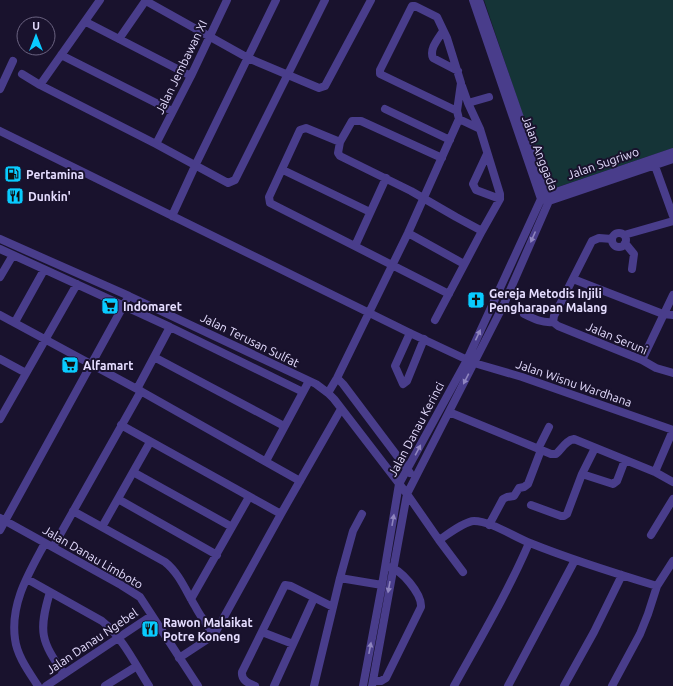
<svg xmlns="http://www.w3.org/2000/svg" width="673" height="686" font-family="Ubuntu,sans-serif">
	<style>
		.park { fill: #153437 }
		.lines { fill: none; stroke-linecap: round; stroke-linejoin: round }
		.minor { stroke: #493d8b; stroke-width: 8 }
		.oneway { fill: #8f85bf }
		.labels { text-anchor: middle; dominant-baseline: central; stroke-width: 4; stroke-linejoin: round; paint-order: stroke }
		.street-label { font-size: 12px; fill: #e5ddff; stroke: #19122d }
		.poi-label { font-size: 12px; font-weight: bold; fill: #e5ddff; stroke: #19122d; text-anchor: start }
	</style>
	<rect width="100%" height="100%" fill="#19122d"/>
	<!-- park -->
	<path class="park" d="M484 0H673V148L552 189 547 187Z"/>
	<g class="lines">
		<!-- minor -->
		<path class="minor" d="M473 0 541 199 546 200
			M479 0 548 198
			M146 1 248 58 319 88 325 86 371 0
			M86 22 191 76
			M443 31C438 39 429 49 433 58L458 71
			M119 39 146 0
			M61 55 172 111
			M22 74 40 85 156 144 228 183 235 180 325 0
			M40 85 100 0
			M0 89 13 61
			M468 103 489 97
			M385 109 450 140
			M459 119 480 129
			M0 131 410 333 474 363 522 377 673 430
			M340 142 306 128 300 130 269 197 270 203 449 294
			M156 144 191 76 227 0
			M487 154 473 184 476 190 500 199
			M442 158 361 121H352L340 142 338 153 340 156 411 191 456 217 482 231
			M655 162V166L673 216
			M283 170 370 212
			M549 201 673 159
			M172 216 195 166 276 0
			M408 233 464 264
			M612 240a7 7 0 1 1 14 0a7 7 0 1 1-14 0Z
			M624 235 673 221
			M0 239 129 296 316 384 328 393 334 399 407 494 439 540C447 535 465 521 474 521 491 521 514 537 530 543 572 560 614 573 657 586L648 614 640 634 612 686
			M625 243 634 254 632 269
			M355 246 386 178
			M0 249 170 327 303 392
			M0 277 13 255
			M573 279 663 314 673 315
			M524 314C534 319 542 323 553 322
			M0 315 137 389 300 481
			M435 320 482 231 500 199V194L480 129 468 103 462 86
			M15 322 44 270
			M553 322 558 326 642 360 656 368 673 373
			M553 322 554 316 592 241 599 238 612 239
			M410 333 395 366 403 384 407 381 424 339
			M154 357 284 426
			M0 359 26 373
			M642 360 673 295
			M337 378 343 384 410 473
			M137 389 170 327
			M328 393 337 378 408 233 459 119 457 111 461 83 447 38 437 17 415 6H412L380 70V74L457 111
			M449 412 551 454H556C562 449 566 440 574 439L655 472 673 482
			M0 419 77 284
			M121 425 281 514
			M538 449 549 427
			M266 461 309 381
			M133 472 232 527
			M655 472 673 430
			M582 474 613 484 617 481 625 460
			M118 499 217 555
			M531 505 561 516H564L567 514 582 474 595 448
			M73 511 165 562C179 573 186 591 195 606 200 616 208 626 214 635
			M0 518 121 585 140 597 198 686
			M489 525 503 499 507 497 514 496 519 488 524 487 528 484 541 450
			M102 527 150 442
			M0 530 126 301
			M651 535 673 499
			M439 540 463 572
			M53 547 141 391
			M340 578 382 585
			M27 579 102 621C123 638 135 664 149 686
			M657 586 673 561
			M50 592C38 632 41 641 64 674
			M191 599 249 497
			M262 632 293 644
			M179 658 214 635 281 514 341 409
			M373 681H381L386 678 421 607C422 594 401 569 389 567
			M38 686C29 672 17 656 15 639 10 603 29 573 45 543
			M46 686 151 616
			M105 686 137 666
			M255 686C248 683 241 680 242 672L285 585 291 586 333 607
			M274 686 314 598
			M314 686 340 578 353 531 362 514
			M363 686 382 585 399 484 467 360 541 199 547 195 673 152
			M372 686 407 494 504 304 549 201
			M454 686C480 639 508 592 529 543
			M508 686 575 560
			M564 686 594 632 622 575"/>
	</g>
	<!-- one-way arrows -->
	<defs><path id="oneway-solid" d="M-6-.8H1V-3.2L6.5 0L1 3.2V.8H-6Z"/></defs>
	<g class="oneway">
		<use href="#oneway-solid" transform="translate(533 237) rotate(114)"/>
		<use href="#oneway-solid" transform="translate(478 335) rotate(-65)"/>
		<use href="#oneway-solid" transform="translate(466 379) rotate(117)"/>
		<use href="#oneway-solid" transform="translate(418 450) rotate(-62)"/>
		<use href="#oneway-solid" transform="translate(393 520) rotate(-80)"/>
		<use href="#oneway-solid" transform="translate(389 587) rotate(100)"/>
		<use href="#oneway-solid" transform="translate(370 648) rotate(-79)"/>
	</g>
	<!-- icons -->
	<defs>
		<g id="fuel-square" transform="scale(0.9)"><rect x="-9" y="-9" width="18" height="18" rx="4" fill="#09cbff" stroke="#19122d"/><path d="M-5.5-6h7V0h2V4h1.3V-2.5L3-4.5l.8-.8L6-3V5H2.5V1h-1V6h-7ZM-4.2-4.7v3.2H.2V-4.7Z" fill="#111"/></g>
		<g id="restaurant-square" transform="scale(0.9)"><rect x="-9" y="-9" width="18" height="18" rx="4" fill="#09cbff" stroke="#19122d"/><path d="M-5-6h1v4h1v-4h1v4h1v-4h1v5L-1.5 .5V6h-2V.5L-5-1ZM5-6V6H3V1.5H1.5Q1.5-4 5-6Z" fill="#111"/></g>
		<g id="church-square" transform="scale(0.9)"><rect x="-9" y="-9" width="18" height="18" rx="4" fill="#09cbff" stroke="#19122d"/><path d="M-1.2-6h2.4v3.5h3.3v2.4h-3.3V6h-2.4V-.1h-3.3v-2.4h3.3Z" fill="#111"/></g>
		<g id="supermarket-square" transform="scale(0.9)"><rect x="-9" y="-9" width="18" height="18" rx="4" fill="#09cbff" stroke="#19122d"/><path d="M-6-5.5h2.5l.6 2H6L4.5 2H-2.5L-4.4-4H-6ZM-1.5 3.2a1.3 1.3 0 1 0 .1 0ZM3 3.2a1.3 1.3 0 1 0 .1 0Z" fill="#111"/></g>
	</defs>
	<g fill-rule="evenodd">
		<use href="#fuel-square" x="13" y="174"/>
		<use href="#restaurant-square" x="15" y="196"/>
		<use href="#church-square" x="476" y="300"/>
		<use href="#supermarket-square" x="110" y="306"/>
		<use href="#supermarket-square" x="70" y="365"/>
		<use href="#restaurant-square" x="150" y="629"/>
	</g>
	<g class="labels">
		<!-- street labels -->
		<g class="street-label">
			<text transform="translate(181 67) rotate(-64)">Jalan Jembawan XI</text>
			<text transform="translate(540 153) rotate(69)">Jalan Anggada</text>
			<text transform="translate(603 163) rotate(-19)">Jalan Sugriwo</text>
			<text transform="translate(617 338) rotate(23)">Jalan Seruni</text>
			<text transform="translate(250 340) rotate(26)">Jalan Terusan Sulfat</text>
			<text transform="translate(574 383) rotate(19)">Jalan Wisnu Wardhana</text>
			<text transform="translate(416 429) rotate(-62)">Jalan Danau Kerinci</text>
			<text transform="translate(93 557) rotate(30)">Jalan Danau Limboto</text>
			<text transform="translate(92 641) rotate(-34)">Jalan Danau Ngebel</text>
		</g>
		<!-- poi labels -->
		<g class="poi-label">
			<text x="26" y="174">Pertamina</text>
			<text x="28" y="196">Dunkin'</text>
			<text x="489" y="293">Gereja Metodis Injili<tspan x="489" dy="14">Pengharapan Malang</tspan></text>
			<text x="123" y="306">Indomaret</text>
			<text x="83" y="365">Alfamart</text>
			<text x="163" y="622">Rawon Malaikat<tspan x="163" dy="14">Potre Koneng</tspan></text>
		</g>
	</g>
	<!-- north arrow -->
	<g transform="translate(36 36)"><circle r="19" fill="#19122d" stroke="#6b6381"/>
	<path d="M0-3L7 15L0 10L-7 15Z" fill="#09cbff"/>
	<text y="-6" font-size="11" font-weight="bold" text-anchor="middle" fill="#e5ddff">U</text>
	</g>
</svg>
